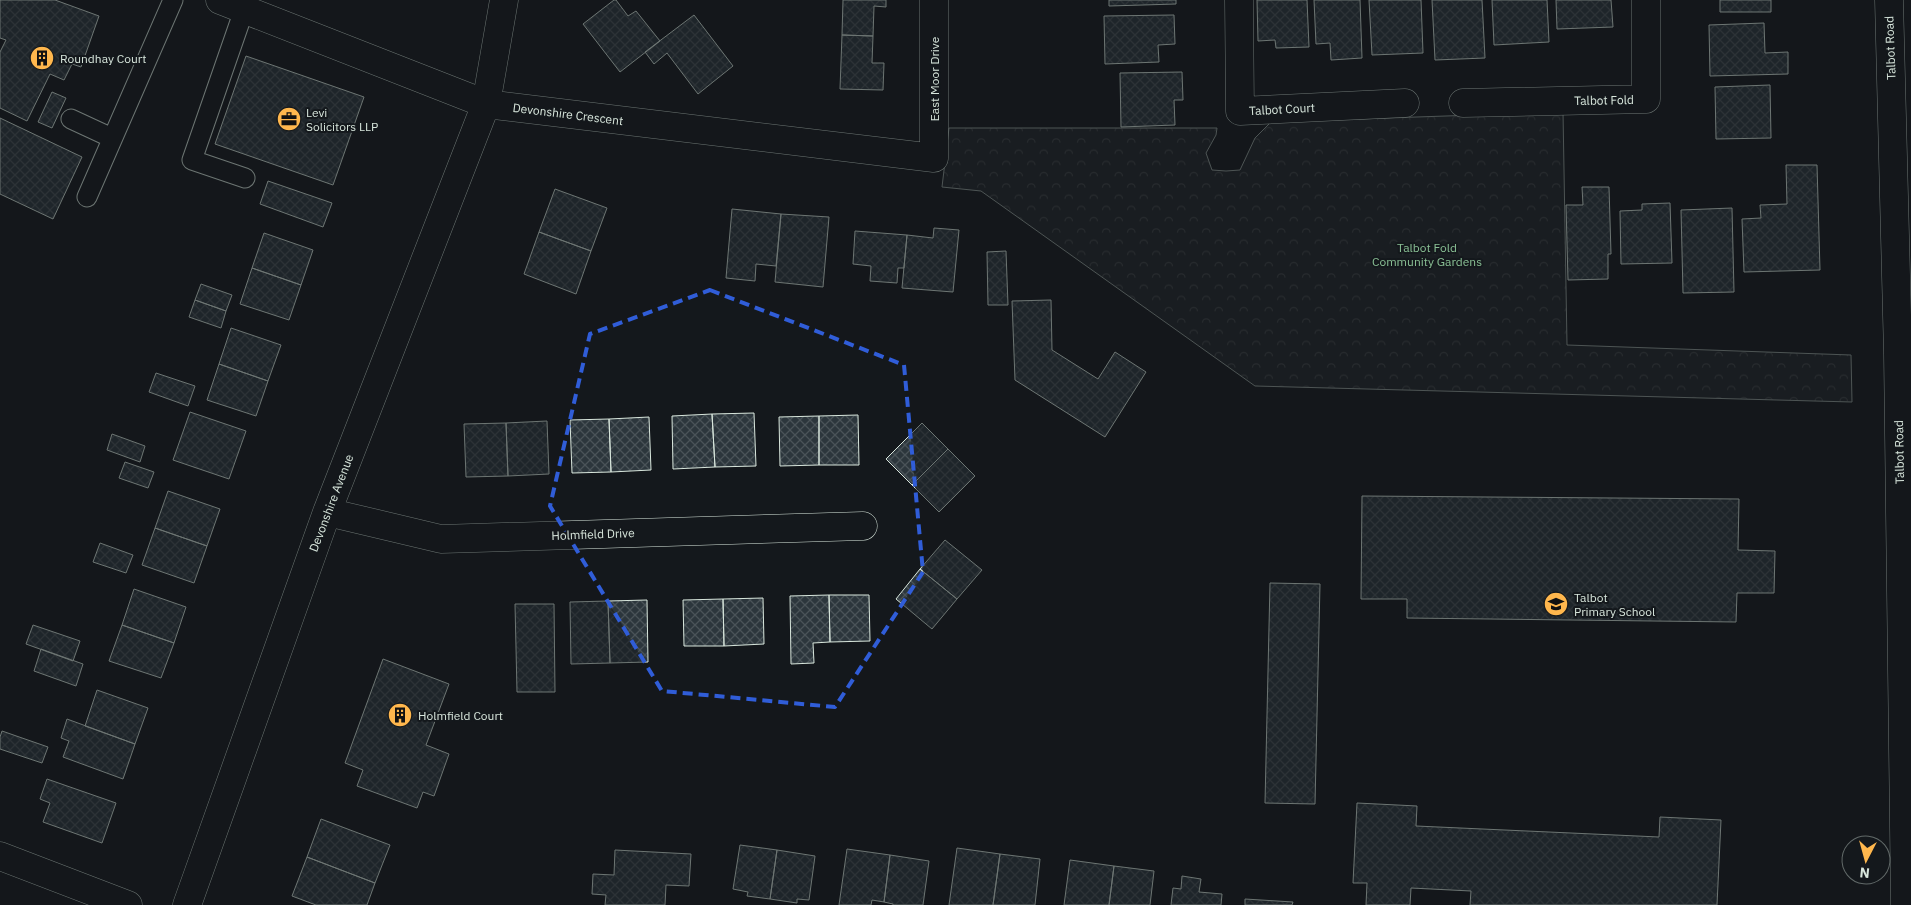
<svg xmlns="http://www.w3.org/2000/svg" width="1911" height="905" font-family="'IBM Plex Sans',sans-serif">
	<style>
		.forest { fill: url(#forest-crowns); stroke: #939e99 }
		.building { fill: url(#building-cross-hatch); stroke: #d8e6dc }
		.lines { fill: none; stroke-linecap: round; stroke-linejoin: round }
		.service-casing { stroke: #d8e6dc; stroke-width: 21 }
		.minor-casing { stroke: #d8e6dc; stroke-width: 29 }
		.tertiary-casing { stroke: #d8e6dc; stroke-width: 29 }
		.service { stroke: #14181c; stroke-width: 19 }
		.minor { stroke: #14181c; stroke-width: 28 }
		.tertiary { stroke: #14181c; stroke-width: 28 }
		.marked { fill: none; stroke: #305dd8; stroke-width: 4; stroke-dasharray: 10 6; stroke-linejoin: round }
		.labels { text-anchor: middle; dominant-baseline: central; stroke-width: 4; stroke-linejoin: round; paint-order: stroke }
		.street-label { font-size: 12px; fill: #d8e6dc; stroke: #14181c }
		.poi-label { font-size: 12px; fill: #d8e6dc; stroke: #14181c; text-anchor: start }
		.park-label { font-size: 12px; fill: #8ac095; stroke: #14181c }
	</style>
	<defs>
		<pattern id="forest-crowns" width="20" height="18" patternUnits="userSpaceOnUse" patternTransform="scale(1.25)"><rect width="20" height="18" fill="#202428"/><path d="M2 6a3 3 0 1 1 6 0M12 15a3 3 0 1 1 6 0" fill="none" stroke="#404447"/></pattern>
		<pattern id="building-cross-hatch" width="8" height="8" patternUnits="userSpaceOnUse" patternTransform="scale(1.25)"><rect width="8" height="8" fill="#2c363c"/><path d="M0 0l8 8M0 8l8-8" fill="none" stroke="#4a5358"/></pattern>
	</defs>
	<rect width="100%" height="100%" fill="#14181c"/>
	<!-- forest -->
	<path class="forest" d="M1563 112 1567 345 1851 355 1852 402 1255 386 981 191 942 187 949 128H1217L1216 135 1206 153 1212 170 1226 171 1240 170 1255 138 1271 122Z"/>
	<!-- building -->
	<path class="building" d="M0 0H55L99 16 81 67 72 64 64 80 50 74 27 121 0 108V52L6 40 0 38Z
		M614 0H616L628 16 636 11 660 41 620 72 583 24Z
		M843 0H886V7L874 6 873 36 842 35Z
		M1109 0H1176V4L1109 6Z
		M1257 0H1307L1309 47 1276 48 1275 40 1258 41Z
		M1314 0H1360L1362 58 1331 60 1330 43 1316 44Z
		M1369 0H1421L1423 53 1372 55Z
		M1432 0H1482L1485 58 1435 60Z
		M1492 0H1547L1549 42 1494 45Z
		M1556 0H1611L1613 27 1557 29Z
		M1720 0H1771V12H1720Z
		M694 15 733 66 698 94 667 53 654 64 645 52Z
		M1174 15 1175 44 1158 45 1159 62 1105 64 1104 16Z
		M1764 23 1765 53 1788 52V74L1710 76 1709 25Z
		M842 35 873 36 872 63H884L883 90 840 89Z
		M246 56 364 97 333 185 215 144Z
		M1182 72 1183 100H1174L1175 125 1121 127 1120 73Z
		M1770 85 1771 138 1716 139 1715 87Z
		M52 92 66 98 52 128 38 122Z
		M0 118 82 157 53 219 0 194Z
		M1786 165H1817L1820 270 1744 272 1742 219 1761 218 1760 205 1787 204Z
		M268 181 332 203 323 227 260 204Z
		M1582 187H1609L1611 254H1608V279L1568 280 1566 205H1583Z
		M555 189 607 208 591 251 539 232Z
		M1670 203 1672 263 1621 264 1620 211 1642 210V204Z
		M1732 208 1734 292 1683 293 1681 210Z
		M732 209 781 214 776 266 756 264 755 281 726 278Z
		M781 214 829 217 823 287 775 282Z
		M934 228 959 230 953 292 902 288 907 235 933 238Z
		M855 231 907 235 904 268H898L897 283 870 281 871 266 853 264Z
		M539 232 591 251 576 294 524 274Z
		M264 233 313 250 301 285 252 268Z
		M1006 251 1008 305H988L987 252Z
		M252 268 301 285 289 320 240 304Z
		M201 284 232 295 226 311 195 300Z
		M195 300 226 311 221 328 189 317Z
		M1051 300 1052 350 1098 379 1115 352 1146 372 1105 437 1015 380 1012 301Z
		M231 328 281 345 268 381 219 364Z
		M219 364 268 381 256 416 207 400Z
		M156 373 195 386 188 406 149 392Z
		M190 412 246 431 229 479 173 460Z
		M754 413 756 466 715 467 712 414Z
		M712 414 715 467 673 469 672 416Z
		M858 415 859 465H819V416Z
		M819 416V465L780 466 779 417Z
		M649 417 651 470 611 472 609 419Z
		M609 419 611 472 572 473 570 420Z
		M547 421 549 474 508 476 506 423Z
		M506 423 508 476 466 477 464 424Z
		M922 423 948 449 912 485 886 459Z
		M112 434 145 446 140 462 107 450Z
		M948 449 975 476 939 512 912 485Z
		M125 462 154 472 148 488 119 478Z
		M168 491 220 509 207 546 155 528Z
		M1362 496 1739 499 1738 550 1775 551 1774 593H1737L1736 622 1407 618V599H1361Z
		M155 528 207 546 194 583 142 565Z
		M945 540 982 570 957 599 920 569Z
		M100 543 133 555 126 573 93 562Z
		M920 569 957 599 932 629 896 599Z
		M1270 583 1320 584 1315 804 1265 803Z
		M134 589 186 607 174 643 122 625Z
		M829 595 830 642 813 643 814 663 791 664 790 596Z
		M829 595H869L870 641 830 642Z
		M763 598 764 644 724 646 723 599Z
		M723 599 724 646H684L683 600Z
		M647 600 648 662 610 663 608 601Z
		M608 601 610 663 571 664 570 602Z
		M515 604H554L555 692H517Z
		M33 625 80 641 73 661 26 644Z
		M122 625 174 643 161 678 109 661Z
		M41 649 83 664 76 686 34 671Z
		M383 659 449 684 426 745 449 754 434 796 423 792 417 808 357 786 363 770 345 763Z
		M97 690 148 708 135 744 85 726Z
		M67 719 135 744 123 779 63 757 69 741 61 738Z
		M2 731 48 747 42 763 0 749V737Z
		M47 779 116 803 102 843 43 822 50 803 40 799Z
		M1357 803 1417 806 1416 826 1659 837 1660 817 1721 820 1717 905H1470L1471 891 1411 888 1410 905H1366L1367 883H1353Z
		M321 819 390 845 375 883 307 857Z
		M740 845 777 850 770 899 747 896 748 892 733 889Z
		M957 848 1000 854 993 905H949Z
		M847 849 890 855 884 902 872 900 871 905H839Z
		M615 850 691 854 689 886 666 885 665 905H605L606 895 592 894 593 874 614 875Z
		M777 850 815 856 809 900 797 899V903L770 899Z
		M1000 854 1040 859 1035 905H993Z
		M890 855 929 861 923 905H893V904L884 902Z
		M307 857 375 883 367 905H316L292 896Z
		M1070 860 1114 866 1109 905H1064Z
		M1114 866 1154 871 1150 905H1109Z
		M1182 876 1201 879 1199 892 1222 894 1221 905H1171L1173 888 1181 889Z
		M1245 899 1293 902 1292 905H1245Z"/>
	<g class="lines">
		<!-- service casing -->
		<g class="service-casing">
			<path id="service" d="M244 10 192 160 245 178
				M71 119 112 138
				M87 197 173 0"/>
		</g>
		<!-- minor casing -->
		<g class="minor-casing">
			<path id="minor" d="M220 0 486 104 934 158V0
				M1239 0 1240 111 1405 103
				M1463 103 1646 99V0
				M327 512 441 539 863 526
				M0 856 128 905
				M187 905 327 512 486 104 504 0"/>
		</g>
		<!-- tertiary casing -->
		<g class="tertiary-casing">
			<path id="tertiary" d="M1889 0 1898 354 1905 905"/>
		</g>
		<!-- service -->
		<use href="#service" class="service"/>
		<!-- minor -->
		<use href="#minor" class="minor"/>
		<!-- tertiary -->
		<use href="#tertiary" class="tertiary"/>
	</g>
	<!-- marked area -->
	<path d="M0 0H1911V905H0ZM710 290 904 365 923 572 835 707 662 691 550 506 590 334Z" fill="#14181c" fill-opacity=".55" fill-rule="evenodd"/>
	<path class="marked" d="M710 290 904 365 923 572 835 707 662 691 550 506 590 334Z"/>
	<!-- icons -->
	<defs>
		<g id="building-disc" transform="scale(1.25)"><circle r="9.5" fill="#ffb74d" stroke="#14181c"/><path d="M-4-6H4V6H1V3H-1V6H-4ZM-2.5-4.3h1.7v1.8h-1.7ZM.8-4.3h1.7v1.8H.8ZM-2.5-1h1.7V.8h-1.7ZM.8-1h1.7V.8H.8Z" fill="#111"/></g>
		<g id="office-disc" transform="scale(1.25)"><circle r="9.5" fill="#ffb74d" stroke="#14181c"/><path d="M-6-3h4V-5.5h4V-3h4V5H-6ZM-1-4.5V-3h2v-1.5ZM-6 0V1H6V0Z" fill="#111"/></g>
		<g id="school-disc" transform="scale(1.25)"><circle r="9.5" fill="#ffb74d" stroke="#14181c"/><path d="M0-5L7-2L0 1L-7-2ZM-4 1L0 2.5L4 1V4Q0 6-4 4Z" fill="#111"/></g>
	</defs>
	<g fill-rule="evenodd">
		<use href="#building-disc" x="42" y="58"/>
		<use href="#office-disc" x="289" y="119"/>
		<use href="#school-disc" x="1556" y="604"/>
		<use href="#building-disc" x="400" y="715"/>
	</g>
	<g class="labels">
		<!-- street labels -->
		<g class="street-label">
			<text transform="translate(1890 48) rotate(-92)">Talbot Road</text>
			<text transform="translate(934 79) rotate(-90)">East Moor Drive</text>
			<text transform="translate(1604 100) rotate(-1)">Talbot Fold</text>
			<text transform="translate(1282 109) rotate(-3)">Talbot Court</text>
			<text transform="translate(568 114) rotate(7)">Devonshire Crescent</text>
			<text transform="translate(1899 452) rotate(-91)">Talbot Road</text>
			<text transform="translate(331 503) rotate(-69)">Devonshire Avenue</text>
			<text transform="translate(593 534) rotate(-2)">Holmfield Drive</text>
		</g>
		<!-- poi labels -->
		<g class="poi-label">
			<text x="60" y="58">Roundhay Court</text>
			<text x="306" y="112">Levi<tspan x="306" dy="14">Solicitors LLP</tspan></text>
			<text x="1574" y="597">Talbot<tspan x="1574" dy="14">Primary School</tspan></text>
			<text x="418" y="715">Holmfield Court</text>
		</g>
		<!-- park labels -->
		<g class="park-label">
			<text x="1427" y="247">Talbot Fold<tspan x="1427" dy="14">Community Gardens</tspan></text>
		</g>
	</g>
	<!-- north arrow -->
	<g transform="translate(1866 860) rotate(186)"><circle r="24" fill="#14181c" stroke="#626a69"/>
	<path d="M0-4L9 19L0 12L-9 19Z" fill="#ffb74d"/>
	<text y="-8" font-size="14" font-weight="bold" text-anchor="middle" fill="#d8e6dc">N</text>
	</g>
</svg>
